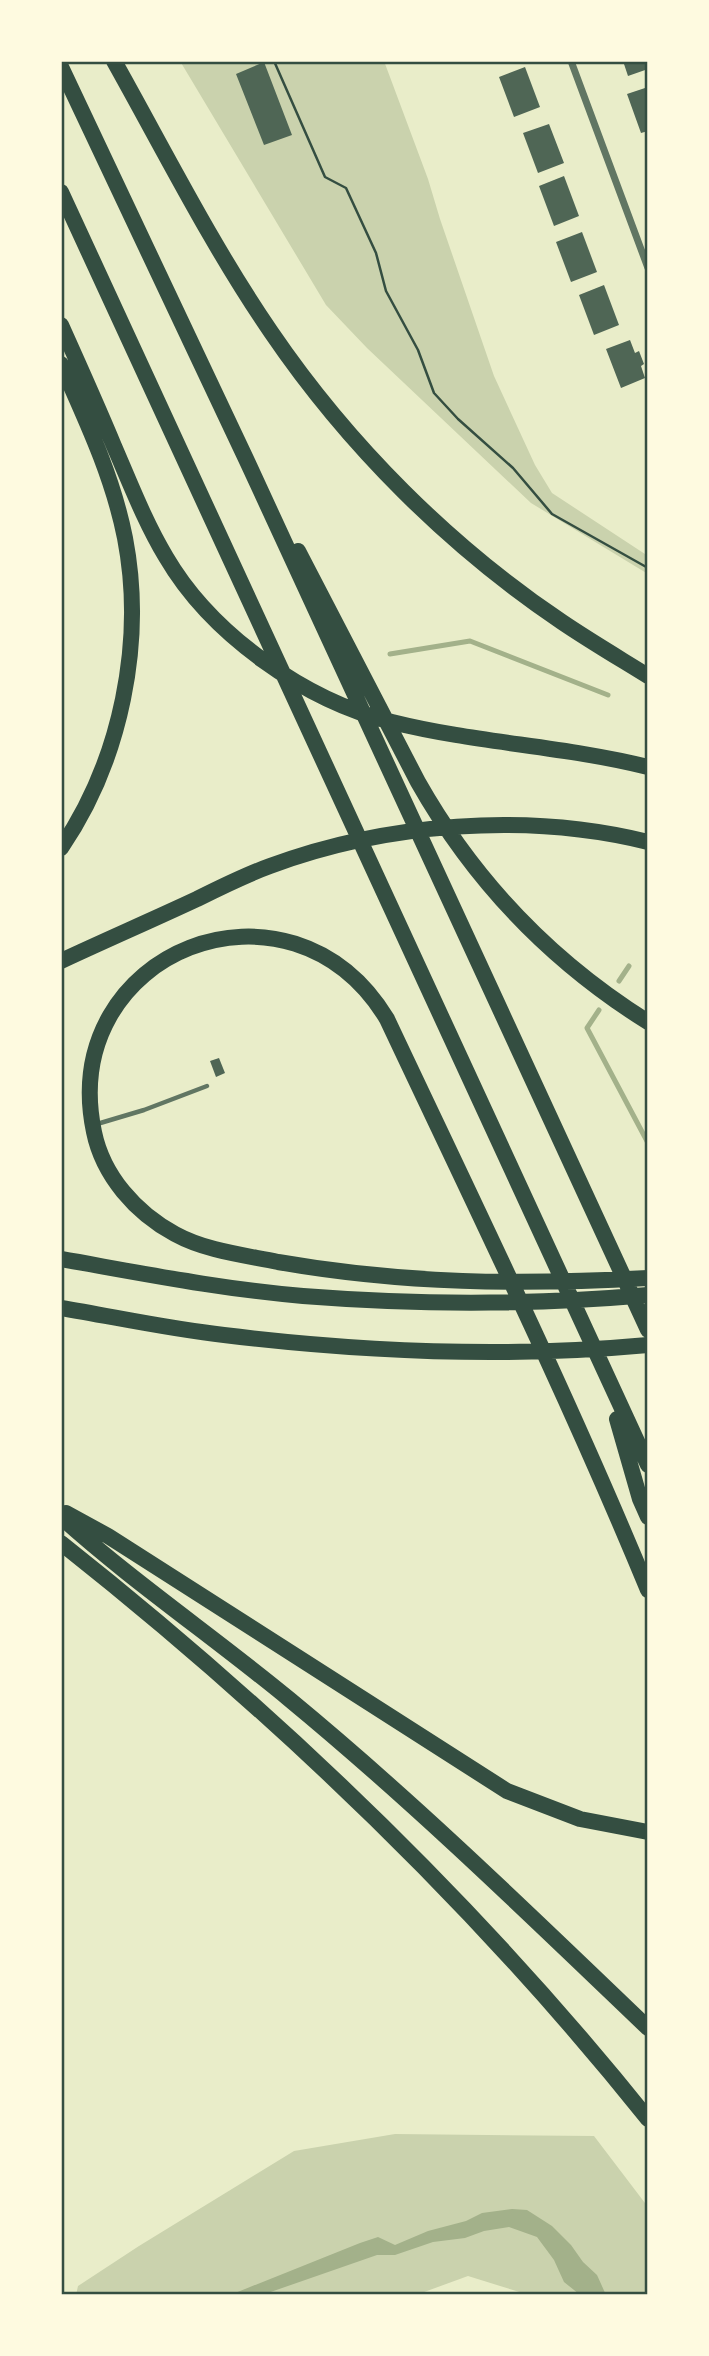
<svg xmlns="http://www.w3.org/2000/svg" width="709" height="2356" font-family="Roboto,sans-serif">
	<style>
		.green { fill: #cad2ad }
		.water { fill: #a3b18a }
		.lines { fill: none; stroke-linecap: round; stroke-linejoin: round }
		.stream { stroke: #a3b18a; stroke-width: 5 }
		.building { fill: #4f6655 }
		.path { stroke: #344e41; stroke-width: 2.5 }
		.service { stroke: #617663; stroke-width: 4.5 }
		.minor { stroke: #617663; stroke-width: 7 }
		.motorway { stroke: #344e41; stroke-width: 16 }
		.neatline { fill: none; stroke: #344e41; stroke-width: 2.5 }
	</style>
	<rect width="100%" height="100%" fill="#e9edc9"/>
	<!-- green -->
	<path class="green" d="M180 61H384L428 179 440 219 494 376 535 465 552 493 648 556V574L531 503 367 348 326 305Z
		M395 2134 594 2136 648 2207V2295H529L468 2276 416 2295H76L78 2286 139 2246 294 2151Z"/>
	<!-- water -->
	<path class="water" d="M512 2209 527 2210 552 2226 571 2245 583 2262 597 2275 606 2295 579 2294 564 2282 554 2260 537 2237 509 2227 484 2231 465 2238 433 2242 395 2255H377L262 2295H230L360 2243 378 2237 395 2245 428 2231 466 2221 482 2213Z"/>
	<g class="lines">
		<!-- stream -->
		<path class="stream" d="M390 654 470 641 608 695
			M619 981 629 966
			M599 1010 587 1028 648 1143"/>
	</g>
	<!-- building -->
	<path class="building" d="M623 61H648V69L628 76Z
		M264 62 292 135 264 145 236 74Z
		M525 67 540 107 514 117 499 77Z
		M648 87V131L641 133 627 94Z
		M549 124 564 163 538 173 523 133Z
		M564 176 579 216 554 226 539 186Z
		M582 232 597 272 571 282 556 242Z
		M604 285 619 325 594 335 579 295Z
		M630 340 635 353 639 351 644 364 641 366 645 378 621 388 606 349Z
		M219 1058 225 1073 216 1077 210 1061Z"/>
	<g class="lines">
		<!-- path -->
		<path class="path" d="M274 61 325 177 346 188 376 253 386 291 418 350 434 393 458 419 513 468 552 514 648 568"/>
		<!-- service -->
		<path class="service" d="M97 1124 144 1110 207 1086"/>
		<!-- minor -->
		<path class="minor" d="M571 61 648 268"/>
		<!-- motorway -->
		<path class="motorway" d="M114 61C165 152 212 246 271 332 348 445 449 546 562 622 590 641 619 658 648 676
			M61 67 247 461 648 1330
			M61 192 648 1465
			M61 325C79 365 97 405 114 446 130 483 145 522 166 557 211 634 305 701 392 722 476 743 564 746 648 767
			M61 364C86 420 113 477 125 538 145 642 121 760 61 848
			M298 551 418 782C474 881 552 962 648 1022
			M61 961C106 940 152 920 197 899 221 887 245 875 270 866 386 823 527 812 648 842
			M61 1259C141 1273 221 1289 303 1296 418 1305 533 1305 648 1295
			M648 1278C521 1285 403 1284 278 1262 244 1255 206 1251 175 1234 136 1213 103 1176 94 1132 56 951 290 859 387 1019 476 1208 568 1396 648 1590
			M61 1308C115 1317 169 1329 224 1335 364 1352 507 1358 648 1345
			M617 1419 640 1499 648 1517
			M66 1513 108 1536 507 1791 580 1819 648 1832
			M61 1517C133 1582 214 1637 289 1699 414 1802 531 1916 648 2028
			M61 1543C277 1714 476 1904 648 2119"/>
	</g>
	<!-- border -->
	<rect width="709" height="2356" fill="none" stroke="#fefae0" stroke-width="126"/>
	<rect x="63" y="63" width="583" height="2230" class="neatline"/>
</svg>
